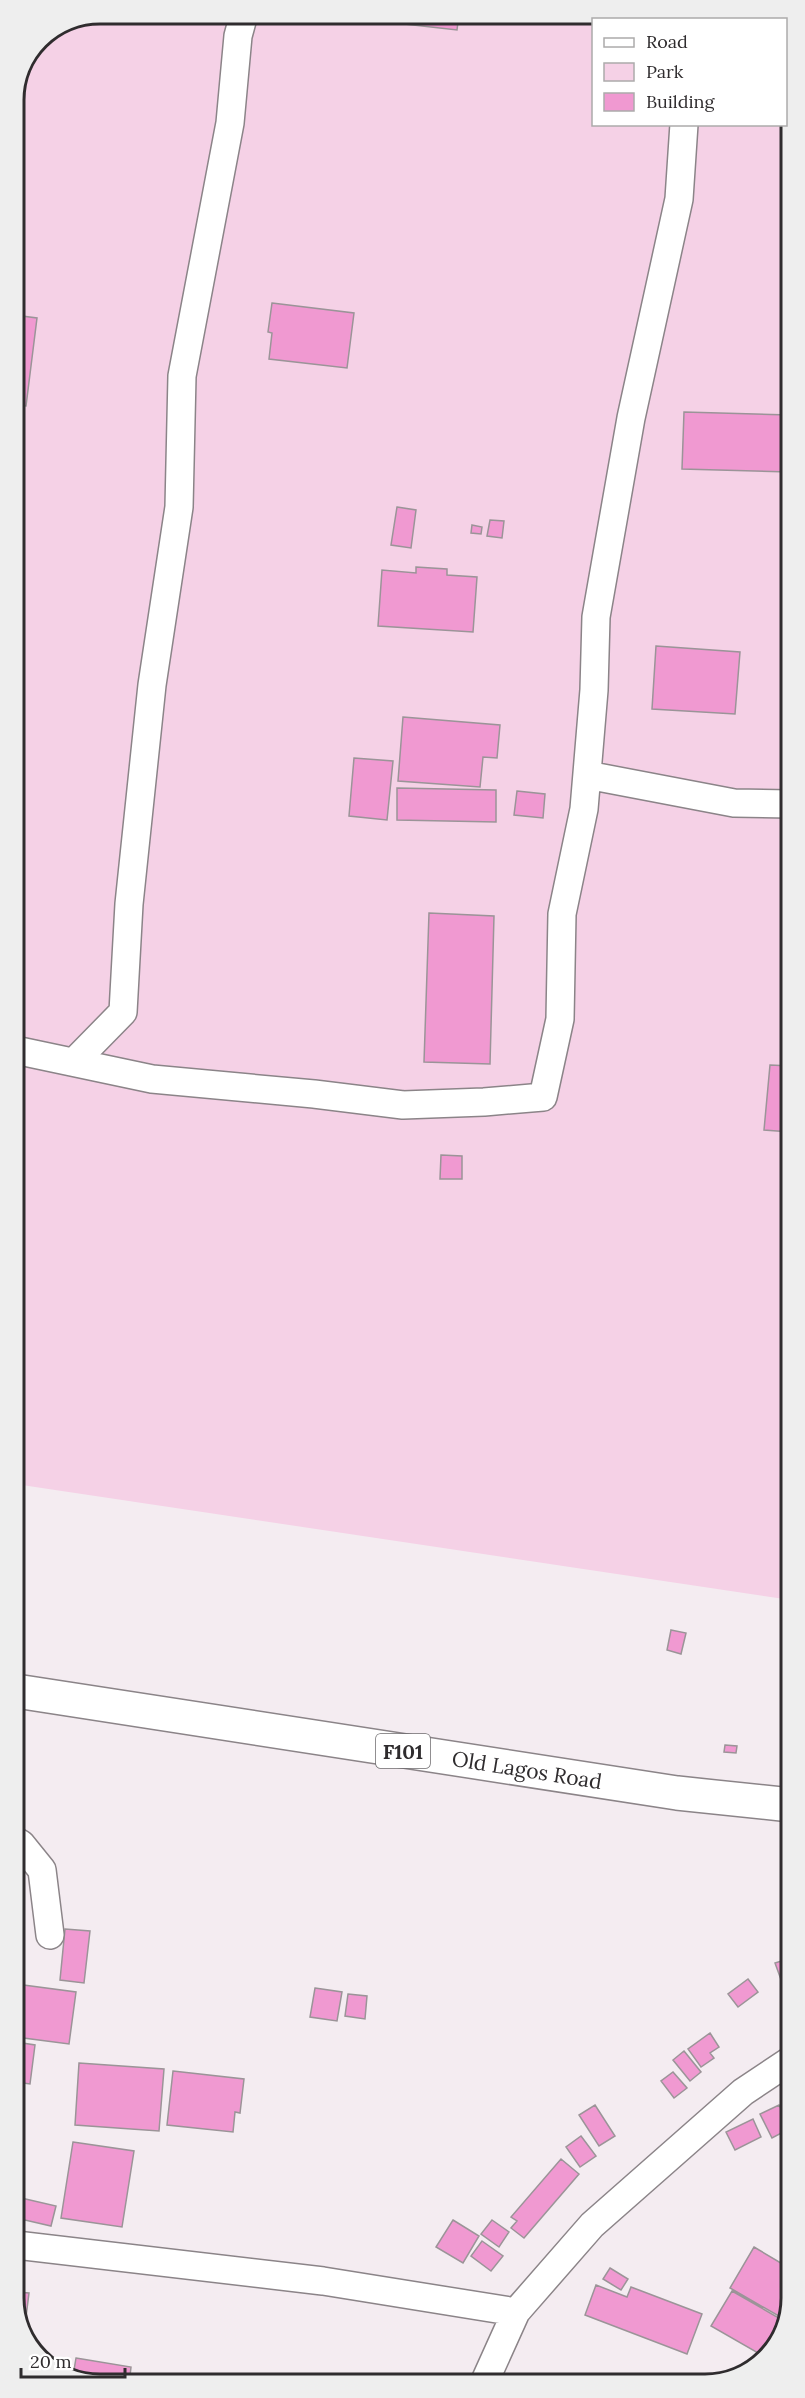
<svg xmlns="http://www.w3.org/2000/svg" width="805" height="2398" font-family="Lora,serif">
	<style>
		.green { fill: #f5d1e6 }
		.building { fill: #f099d1; stroke: #9b9498; stroke-width: 1.5 }
		.lines { fill: none; stroke-linecap: round; stroke-linejoin: round }
		.street-casing { stroke: #8b8488; stroke-width: 30 }
		.primary-casing { stroke: #8b8488; stroke-width: 36 }
		.street { stroke: #fff; stroke-width: 27 }
		.primary { stroke: #fff; stroke-width: 33 }
		.labels { text-anchor: middle; dominant-baseline: central; stroke-width: 4.5; stroke-linejoin: round; paint-order: stroke }
		.shield { fill: #fff; stroke: #6d6b6d; stroke-width: 1.5 }
		.shield-label { font-size: 20px; font-weight: bold; fill: #2f2c2e }
		.street-label { font-size: 21px; fill: #2f2c2e; stroke: #fff }
		.rim { fill: none; stroke: #2f2c2e; stroke-width: 3 }
	</style>
	<rect width="100%" height="100%" fill="#f4ecf1"/>
	<!-- green -->
	<path class="green" d="M100 14H711L725 19 594 20V124H786V73L789 78 791 1600 15 1484 14 94 39 39Z"/>
	<!-- building -->
	<path class="building" d="M325 14H402L400 24Z
		M406 14H459L457 30 405 24Z
		M272 303 354 313 347 368 269 359 272 333 268 332Z
		M14 315 37 318 26 406 14 405Z
		M684 412 789 415V472L682 469Z
		M397 507 416 510 411 548 391 545Z
		M490 520 504 521 502 538 487 536Z
		M472 525 482 527 481 534 471 533Z
		M416 567 447 569V575L477 577 473 632 378 626 382 570 416 573Z
		M656 646 740 652 735 714 652 709Z
		M403 717 500 725 497 758 483 757 480 787 398 781Z
		M354 758 393 761 387 820 349 816Z
		M397 788 496 790V822L397 820Z
		M517 791 545 794 543 818 514 815Z
		M429 913 494 916 490 1064 424 1062Z
		M770 1065 790 1066V1132L764 1130Z
		M441 1155 462 1156V1179H440Z
		M671 1630 686 1633 681 1654 667 1650Z
		M725 1745 737 1746 736 1753 724 1752Z
		M65 1929 90 1931 84 1983 60 1980Z
		M791 1958V1983L783 1985 775 1963Z
		M748 1979 758 1992 738 2007 728 1994Z
		M16 1984 76 1992 69 2044 16 2037Z
		M315 1988 342 1992 337 2021 310 2017Z
		M348 1994 367 1996 365 2019 345 2016Z
		M710 2033 719 2047 710 2053 714 2058 701 2067 688 2049Z
		M16 2042 35 2045 30 2084 16 2082Z
		M684 2051 701 2072 690 2081 673 2060Z
		M79 2063 164 2069 159 2131 75 2125Z
		M173 2071 244 2079 240 2113 235 2112 233 2132 167 2125Z
		M673 2072 687 2088 674 2098 661 2081Z
		M595 2105 615 2136 599 2146 579 2115Z
		M779 2105 791 2128 772 2138 760 2114Z
		M753 2119 761 2137 735 2150 726 2132Z
		M581 2136 596 2156 580 2167 566 2147Z
		M73 2142 134 2151 122 2227 61 2218Z
		M561 2159 579 2174 524 2238 511 2228 517 2221 511 2217Z
		M17 2197 56 2206 51 2226 16 2218Z
		M453 2220 479 2236 463 2263 436 2247Z
		M492 2220 509 2232 499 2247 481 2234Z
		M482 2241 503 2256 491 2271 471 2256Z
		M754 2247 791 2269V2299L784 2319 730 2288Z
		M610 2268 628 2279 621 2290 603 2279Z
		M596 2285 627 2297 631 2287 702 2314 687 2354 585 2315Z
		M732 2291 784 2321 773 2351 765 2357 711 2326Z
		M16 2292 29 2293 24 2333 16 2320Z
		M76 2358 131 2367 129 2384H94L73 2376Z"/>
	<g class="lines">
		<!-- street casing -->
		<g class="street-casing">
			<path id="street" d="M686 14 687 20
				M587 775 734 803 790 804
				M15 1050 152 1079 314 1094 403 1105 484 1102 543 1097 560 1019 562 914 584 809 594 690 596 617 631 418 679 199 684 124
				M74 1062 123 1012 129 904 152 685 179 507 182 376 230 123 238 36 244 14
				M16 1841 21 1844 42 1870 50 1935
				M16 2245 323 2281 516 2312
				M484 2383 516 2312 592 2225 743 2092 791 2060"/>
		</g>
		<!-- primary casing -->
		<g class="primary-casing">
			<path id="primary" d="M16 1691 677 1793 791 1805"/>
		</g>
		<!-- street -->
		<use href="#street" class="street"/>
		<!-- primary -->
		<use href="#primary" class="primary"/>
	</g>
	<g class="labels">
		<!-- shield labels -->
		<rect class="shield" x="376" y="1734" width="54" height="34" rx="4.5"/>
		<g class="shield-label">
			<text x="403" y="1751">F101</text>
		</g>
		<!-- street labels -->
		<g class="street-label">
			<text transform="translate(527 1770) rotate(9)">Old Lagos Road</text>
		</g>
	</g>
	<!-- crop -->
	<path d="M0 0H805V2398H0ZM100 24H705A76 76 0 0 1 781 100V2298A76 76 0 0 1 705 2374H100A76 76 0 0 1 24 2298V100A76 76 0 0 1 100 24Z" fill="#eee" fill-rule="evenodd"/>
	<path class="rim" d="M100 24H705A76 76 0 0 1 781 100V2298A76 76 0 0 1 705 2374H100A76 76 0 0 1 24 2298V100A76 76 0 0 1 100 24Z"/>
	<!-- legend -->
	<rect x="592" y="18" width="195" height="108" fill="#ffffff" stroke="#acabab" stroke-width="1.5"/>
	<rect x="604" y="38" width="30" height="9" fill="#ffffff" stroke="#acabab" stroke-width="1.5"/>
	<text x="646" y="48" font-size="18" fill="#2f2c2e">Road</text>
	<rect x="604" y="63" width="30" height="18" fill="#f5d1e6" stroke="#acabab" stroke-width="1.5"/>
	<text x="646" y="78" font-size="18" fill="#2f2c2e">Park</text>
	<rect x="604" y="93" width="30" height="18" fill="#f099d1" stroke="#acabab" stroke-width="1.5"/>
	<text x="646" y="108" font-size="18" fill="#2f2c2e">Building</text>
	<!-- scale -->
	<path d="M21 2368v9h104v-9" fill="none" stroke="#2f2c2e" stroke-width="3"/>
	<text x="30" y="2368" font-size="18" fill="#2f2c2e" stroke="#ffffff" stroke-width="4.5" paint-order="stroke">20 m</text>
</svg>
